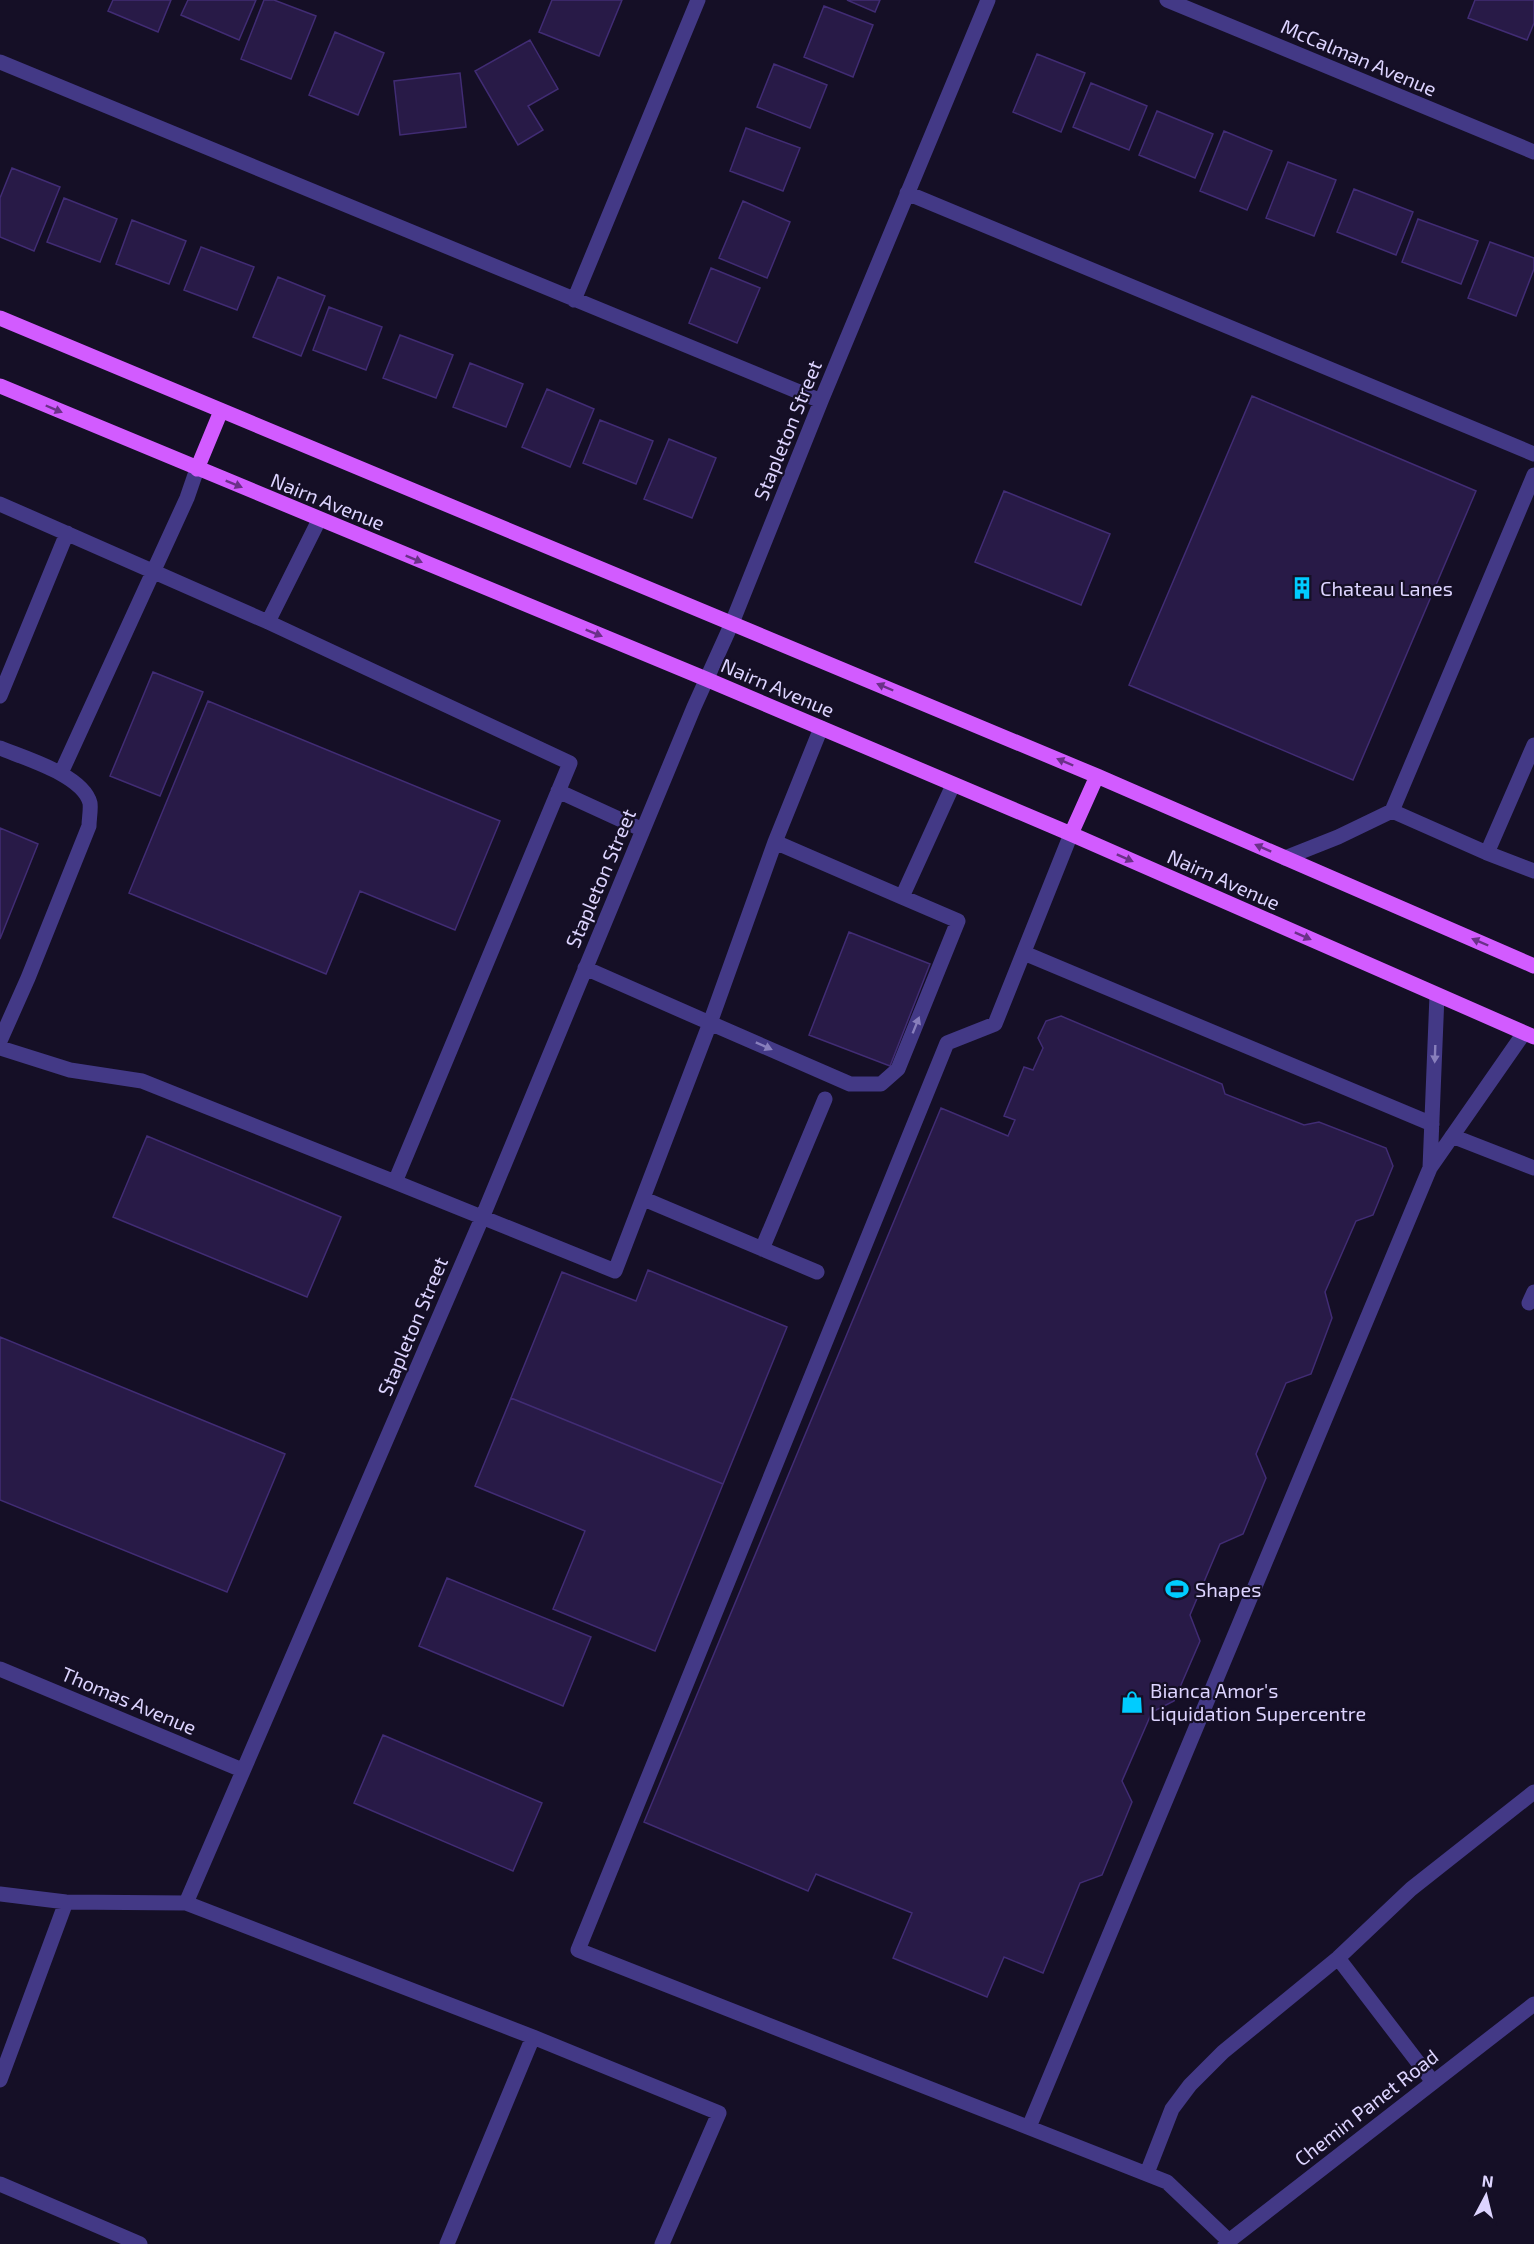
<svg xmlns="http://www.w3.org/2000/svg" width="1534" height="2244" font-family="'Exo 2',sans-serif">
	<style>
		.building { fill: #281a47; stroke: #412c74; stroke-width: 1.5 }
		.lines { fill: none; stroke-linecap: round; stroke-linejoin: round }
		.minor { stroke: #433986; stroke-width: 15 }
		.major { stroke: #d25bff; stroke-width: 15 }
		.oneway { fill: #6a3188 }
		.oneway2 { fill: #887fbc }
		.labels { text-anchor: middle; dominant-baseline: central; stroke-width: 4.5; stroke-linejoin: round; paint-order: stroke }
		.street-label { font-size: 20px; fill: #ddd4ff; stroke: #150f26 }
		.poi-label { font-size: 20px; fill: #ddd4ff; stroke: #150f26; text-anchor: start }
	</style>
	<rect width="100%" height="100%" fill="#150f26"/>
	<!-- building -->
	<path class="building" d="M113 0H171L158 32 108 11Z
		M188 0H256L239 40 181 15Z
		M264 0H274L316 16 291 79 241 59Z
		M552 0H622L599 56 539 32Z
		M847 0H880L875 12Z
		M1475 0H1534V23L1527 40 1468 18Z
		M824 6 873 25 853 77 804 57Z
		M335 32 384 53 358 115 309 95Z
		M530 40 558 89 528 106 543 130 518 145 475 71Z
		M1037 54 1085 73 1061 132 1013 112Z
		M774 64 827 85 810 128 757 107Z
		M460 73 466 127 400 135 394 81Z
		M1091 83 1147 106 1129 150 1073 127Z
		M1157 111 1213 134 1195 178 1139 155Z
		M746 128 800 148 783 191 730 171Z
		M1224 131 1272 151 1247 210 1200 191Z
		M1288 162 1336 180 1314 236 1266 218Z
		M12 168 60 187 34 251 0 237V198Z
		M1354 189 1413 212 1396 255 1337 232Z
		M64 198 117 219 100 262 47 242Z
		M743 201 790 222 767 278 719 258Z
		M1418 219 1478 241 1461 284 1402 262Z
		M132 220 186 241 169 284 116 264Z
		M1490 242 1534 258V269L1516 316 1468 298Z
		M201 247 254 267 237 310 184 290Z
		M711 268 760 288 737 343 689 323Z
		M278 277 325 296 301 356 253 337Z
		M329 307 382 327 366 370 313 350Z
		M400 335 453 355 436 398 383 378Z
		M470 363 523 384 506 427 453 407Z
		M547 389 594 409 570 467 522 447Z
		M1252 396 1476 491 1353 780 1129 685Z
		M600 420 653 441 636 484 583 463Z
		M669 439 716 458 692 518 644 499Z
		M1004 491 1110 534 1081 605 975 562Z
		M153 672 203 692 160 796 110 776Z
		M208 701 500 821 455 930 360 891 326 974 129 893Z
		M0 828 38 844 0 939Z
		M849 932 930 964 890 1066 809 1035Z
		M1061 1016 1222 1084 1225 1094 1304 1125 1319 1122 1386 1148 1393 1166 1373 1215 1356 1221 1325 1292 1332 1318 1311 1374 1286 1383 1256 1454 1266 1478 1243 1534 1220 1544 1190 1615 1200 1641 1174 1701 1152 1712 1122 1781 1132 1802 1102 1875 1080 1883 1043 1973 1004 1957 987 1997 893 1958 912 1913 816 1874 808 1891 644 1822 941 1108 1008 1136 1015 1120 1004 1116 1024 1067 1033 1070 1043 1048 1038 1038 1046 1021Z
		M147 1136 341 1217 307 1297 113 1217Z
		M648 1270 787 1327 723 1484 511 1398 562 1272 636 1301Z
		M0 1337 285 1454 227 1592 0 1500Z
		M511 1398 723 1484 655 1651 553 1609 585 1531 475 1486Z
		M447 1578 591 1637 563 1706 419 1646Z
		M383 1735 542 1803 513 1871 354 1803Z"/>
	<g class="lines">
		<!-- minor -->
		<path class="minor" d="M1167 0 1534 152
			M0 62 821 401
			M907 193 1534 454
			M574 300 698 0
			M0 504 268 622 570 763 395 1182 142 1081 70 1070 0 1048
			M268 622 319 520
			M0 696 67 533
			M821 728 775 842 902 897 953 785
			M1534 745 1487 853 1534 871
			M0 748C24 758 83 775 90 803 91 810 89 819 89 826L28 978 0 1041
			M61 773 187 498 197 469
			M558 791 643 830
			M1071 834 995 1024 947 1043 578 1950 1167 2182 1229 2241
			M1487 853 1392 811 1534 475
			M1285 858 1338 837 1392 811
			M1024 953 1432 1124
			M585 968 710 1023 775 842
			M1452 1136 1534 1168
			M1430 1168 1437 995
			M395 1182 615 1271 710 1023 850 1084H881L898 1069 958 921 902 897
			M644 1199 817 1272
			M762 1249 825 1099
			M1529 1303 1534 1292
			M0 1669 242 1770
			M0 1894 66 1902 186 1903 533 2037
			M186 1903 482 1218 694 707 732 623 821 401 988 0
			M1338 1958 1433 2082
			M0 2080 66 1902
			M1029 2127 1430 1168 1524 1033
			M1147 2173 1172 2109 1190 2085 1223 2052 1338 1958 1411 1889 1534 1792
			M0 2184 140 2244
			M447 2244 533 2037 719 2113 662 2244
			M1225 2244 1534 2004"/>
		<!-- major -->
		<path class="major" d="M0 318 1097 776 1534 966
			M0 386 706 679 1071 834 1534 1037
			M197 469 221 411
			M1071 834 1097 776"/>
	</g>
	<!-- one-way arrows -->
	<defs><path id="oneway-solid" d="M-6-.8H1V-3.2L6.5 0L1 3.2V.8H-6Z" transform="scale(1.5)"/></defs>
	<g class="oneway">
		<use href="#oneway-solid" transform="translate(54 409) rotate(23)"/>
		<use href="#oneway-solid" transform="translate(234 484) rotate(22)"/>
		<use href="#oneway-solid" transform="translate(414 559) rotate(22)"/>
		<use href="#oneway-solid" transform="translate(594 633) rotate(22)"/>
		<use href="#oneway-solid" transform="translate(885 687) rotate(-157)"/>
		<use href="#oneway-solid" transform="translate(1065 762) rotate(-157)"/>
		<use href="#oneway-solid" transform="translate(1263 848) rotate(-156)"/>
		<use href="#oneway-solid" transform="translate(1125 858) rotate(24)"/>
		<use href="#oneway-solid" transform="translate(1303 936) rotate(24)"/>
		<use href="#oneway-solid" transform="translate(1480 942) rotate(-157)"/>
	</g>
	<g class="oneway2">
		<use href="#oneway-solid" transform="translate(916 1025) rotate(-68)"/>
		<use href="#oneway-solid" transform="translate(764 1046) rotate(24)"/>
		<use href="#oneway-solid" transform="translate(1435 1054) rotate(92)"/>
	</g>
	<!-- icons -->
	<defs>
		<g id="building-bare" transform="scale(1.8)"><path d="M-4-6H4V6H1V3H-1V6H-4ZM-2.5-4.3h1.7v1.8h-1.7ZM.8-4.3h1.7v1.8H.8ZM-2.5-1h1.7V.8h-1.7ZM.8-1h1.7V.8H.8Z" fill="#0cf" stroke="#150f26" stroke-width="2.5" paint-order="stroke"/></g>
		<g id="stadium-bare" transform="scale(1.8)"><path d="M0-5a6.5 5 0 1 0 0 10a6.5 5 0 1 0 0-10ZM-3.5-1.8h7v3.6h-7Z" fill="#0cf" stroke="#150f26" stroke-width="2.5" paint-order="stroke"/></g>
		<g id="shop-bare" transform="scale(1.8)"><path d="M-5-2.5h2.3a2.7 3.5 0 0 1 5.4 0H5L5.5 6h-11ZM-1.5-2.5h3a1.5 2.3 0 0 0-3 0Z" fill="#0cf" stroke="#150f26" stroke-width="2.5" paint-order="stroke"/></g>
	</defs>
	<g fill-rule="evenodd">
		<use href="#building-bare" x="1302" y="588"/>
		<use href="#stadium-bare" x="1177" y="1589"/>
		<use href="#shop-bare" x="1132" y="1702"/>
	</g>
	<g class="labels">
		<!-- street labels -->
		<g class="street-label">
			<text transform="translate(1359 57) rotate(23)">McCalman Avenue</text>
			<text transform="translate(787 430) rotate(-68)">Stapleton Street</text>
			<text transform="translate(328 501) rotate(22)">Nairn Avenue</text>
			<text transform="translate(778 687) rotate(23)">Nairn Avenue</text>
			<text transform="translate(600 878) rotate(-67)">Stapleton Street</text>
			<text transform="translate(1224 879) rotate(24)">Nairn Avenue</text>
			<text transform="translate(412 1326) rotate(-67)">Stapleton Street</text>
			<text transform="translate(129 1700) rotate(23)">Thomas Avenue</text>
			<text transform="translate(1366 2107) rotate(-38)">Chemin Panet Road</text>
		</g>
		<!-- poi labels -->
		<g class="poi-label">
			<text x="1320" y="588">Chateau Lanes</text>
			<text x="1195" y="1589">Shapes</text>
			<text x="1150" y="1690">Bianca Amor's<tspan x="1150" dy="23">Liquidation Supercentre</tspan></text>
		</g>
	</g>
	<!-- north arrow -->
	<g transform="translate(1486 2196) rotate(7)" stroke="#150f26" stroke-width="4.5" paint-order="stroke">
	<path d="M0-4.5L10 22L0 15L-10 22Z" fill="#ddd4ff"/>
	<text y="-9" font-size="16" font-weight="bold" text-anchor="middle" fill="#ddd4ff">N</text>
	</g>
</svg>
